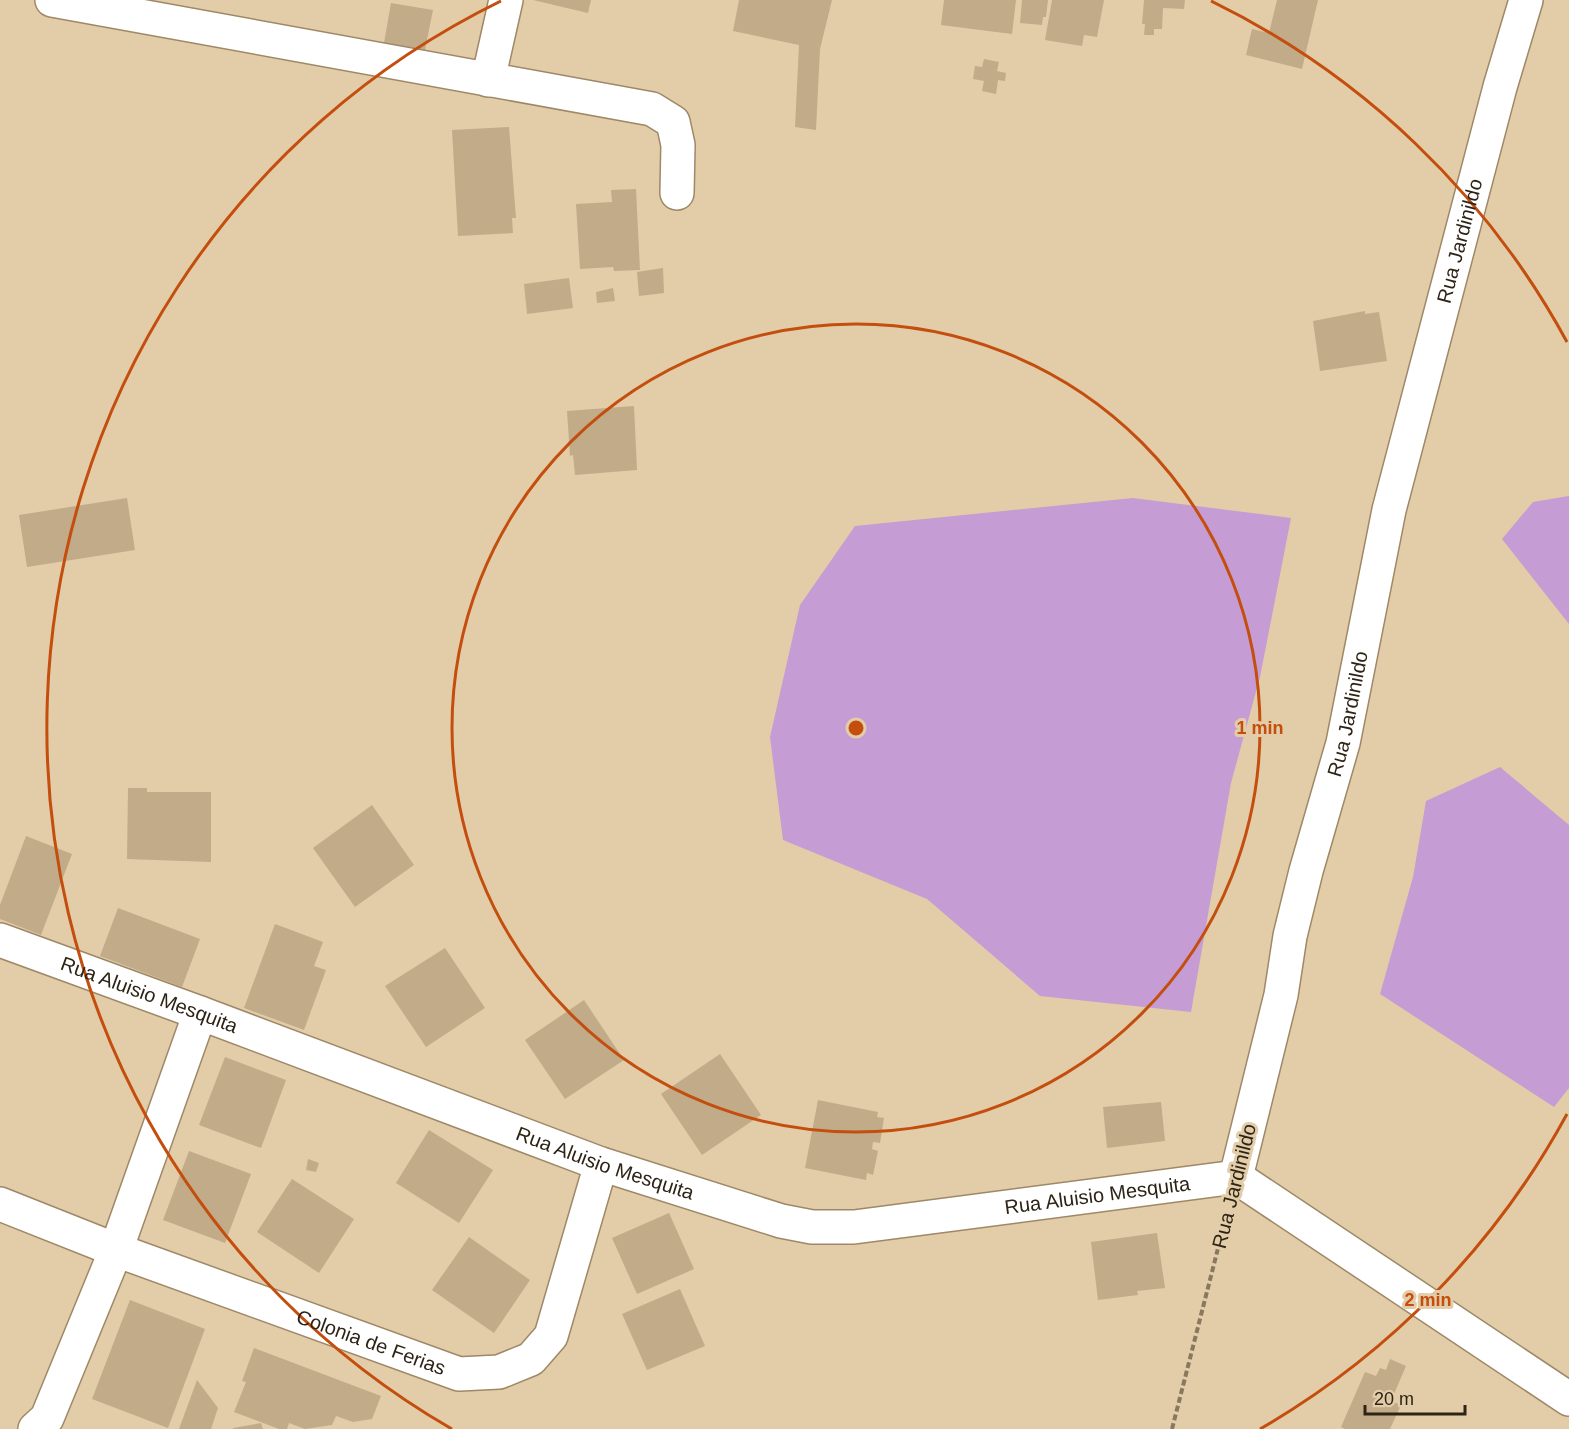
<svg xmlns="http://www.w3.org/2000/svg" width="1569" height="1429" font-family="Helvetica,sans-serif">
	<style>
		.water { fill: #c69cd4 }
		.building { fill: #c2ab89 }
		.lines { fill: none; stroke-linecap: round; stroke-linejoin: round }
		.minor-casing { stroke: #9e8867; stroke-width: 36 }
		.path { stroke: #88785f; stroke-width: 4; stroke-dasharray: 6 3; stroke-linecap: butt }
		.minor { stroke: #fff; stroke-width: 33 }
		.ring { fill: none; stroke: #c34e0e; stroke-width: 3 }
		.labels { text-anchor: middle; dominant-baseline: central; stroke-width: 6; stroke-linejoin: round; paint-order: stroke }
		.street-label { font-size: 20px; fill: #2d2416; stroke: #e3cca8 }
		.centre { fill: #c34e0e; stroke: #e3cca8; stroke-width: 3 }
		.ring-label { font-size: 18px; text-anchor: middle; font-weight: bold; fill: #c34e0e; stroke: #e3cca8; stroke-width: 6; stroke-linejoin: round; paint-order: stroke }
	</style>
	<rect width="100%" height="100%" fill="#e3cca8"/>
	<!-- water -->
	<path class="water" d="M1569 496V624L1502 539 1533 502Z
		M1133 498 1291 518 1260 677 1231 783 1191 1012 1040 996 927 899 783 840 770 737 800 605 855 526Z
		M1500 767 1569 825V1088L1554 1107 1380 994 1413 877 1426 801Z"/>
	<!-- building -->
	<path class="building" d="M533 0H591L588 13Z
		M739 0H832L820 49 816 130 795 127 799 45 733 31Z
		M944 0H1016L1012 34 941 25Z
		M1022 0H1048L1046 17H1043L1042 25 1020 23Z
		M1052 0H1104L1097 37 1084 35 1082 46 1045 40Z
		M1144 0H1185L1184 9 1163 8 1162 29H1154V35H1144L1145 24H1142Z
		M1277 0H1318L1302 69 1246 55 1252 29 1269 33Z
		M391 3 433 10 425 50 384 43Z
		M984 59 999 62 997 71 1006 73 1005 81 998 80 996 94 982 91 984 81 973 79 975 66 982 67Z
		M509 127 516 218H512L513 233 458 236 452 130Z
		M636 189 640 270 614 271 613 267 580 269 576 204 612 202 611 190Z
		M663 268 664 293 639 296 637 272Z
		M569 278 573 308 527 314 524 284Z
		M613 288 615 301 597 303 596 292Z
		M1365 311V314L1379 312 1387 361 1320 371 1313 321Z
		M634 406 637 470 575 475 573 455 570 456 567 411Z
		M127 498 135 550 27 567 19 515Z
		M128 788H147V792H211V862L127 859Z
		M372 805 414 865 355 907 313 848Z
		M26 836 72 854 41 935 0 919V905Z
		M118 908 200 939 182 987 100 956Z
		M275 924 323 942 314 966 326 970 304 1030 244 1008Z
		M445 948 485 1008 426 1047 385 986Z
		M584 1000 624 1060 565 1099 525 1040Z
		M720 1054 761 1115 702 1155 661 1094Z
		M225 1057 286 1080 261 1148 199 1125Z
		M818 1100 878 1112 877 1117 884 1118 880 1143 873 1142 872 1149 878 1151 873 1175 867 1173 866 1180 805 1168Z
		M1161 1102 1165 1141 1107 1148 1103 1107Z
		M429 1130 493 1170 459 1223 396 1183Z
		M189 1151 251 1174 225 1243 163 1220Z
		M308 1159 319 1163 316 1172 306 1170Z
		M292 1179 354 1219 319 1273 257 1232Z
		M669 1213 694 1269 637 1294 612 1238Z
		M1157 1233 1165 1288 1137 1291 1138 1295 1098 1300 1091 1242Z
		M469 1237 530 1280 494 1333 432 1290Z
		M680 1289 705 1346 647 1370 622 1314Z
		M130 1300 205 1329 168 1428 92 1399Z
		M254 1348 381 1396 372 1419 353 1422 336 1416 332 1425 305 1429 289 1423 287 1429H279L234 1412 246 1382 242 1381Z
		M1390 1359 1406 1366 1391 1401 1401 1405 1390 1429H1345L1341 1427 1365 1372 1376 1376 1380 1368 1386 1370Z
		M197 1380 218 1408 211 1429H179Z
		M261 1423 263 1429H233V1428Z"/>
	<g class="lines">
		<!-- minor casing -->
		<g class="minor-casing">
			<g id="minor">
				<path d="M52 0 652 109 673 122 678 145 677 193"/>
				<path d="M488 80 506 0"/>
				<path id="s1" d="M0 940 200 1013 601 1164 781 1221 812 1227H854L1236 1177"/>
				<path id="s2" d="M1236 1177 1281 995 1290 936 1306 871 1343 743 1389 510 1500 87 1526 0"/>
				<path d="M1236 1177 1569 1399"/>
				<path id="s3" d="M0 1204 116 1250 459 1374 499 1372 531 1359 551 1336 601 1164"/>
				<path d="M35 1429 47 1418 116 1250 200 1013"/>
			</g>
		</g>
		<!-- path -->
		<path class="path" d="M1172 1429 1227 1213"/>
		<!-- minor -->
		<use href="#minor" class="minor"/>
	</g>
	<!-- distance rings -->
	<g class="ring">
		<circle cx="856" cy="728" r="404"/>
		<path d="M1567 1114A809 809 0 0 1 1260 1429M452 1429A809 809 0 0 1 501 1M1211 1A809 809 0 0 1 1567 342"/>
	</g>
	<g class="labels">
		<!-- street labels -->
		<g class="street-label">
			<text stroke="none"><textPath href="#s2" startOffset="963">Rua Jardinildo</textPath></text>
			<text stroke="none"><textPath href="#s2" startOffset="477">Rua Jardinildo</textPath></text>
			<text stroke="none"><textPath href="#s1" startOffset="159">Rua Aluisio Mesquita</textPath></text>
			<text stroke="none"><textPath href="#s1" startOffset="645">Rua Aluisio Mesquita</textPath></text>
			<text transform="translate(1234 1186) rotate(-76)">Rua Jardinildo</text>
			<text stroke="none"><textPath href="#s1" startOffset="1149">Rua Aluisio Mesquita</textPath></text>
			<text stroke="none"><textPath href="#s3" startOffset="396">Colonia de Ferias</textPath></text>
		</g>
	</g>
	<circle cx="856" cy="728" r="9" class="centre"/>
	<g class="ring-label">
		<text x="1260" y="734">1 min</text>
		<text x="1428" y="1306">2 min</text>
	</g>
	<!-- scale -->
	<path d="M1365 1405v9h100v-9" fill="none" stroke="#2d2416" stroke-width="3"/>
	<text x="1374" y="1405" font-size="18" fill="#2d2416" stroke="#e3cca8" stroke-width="4.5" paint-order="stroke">20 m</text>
</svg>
